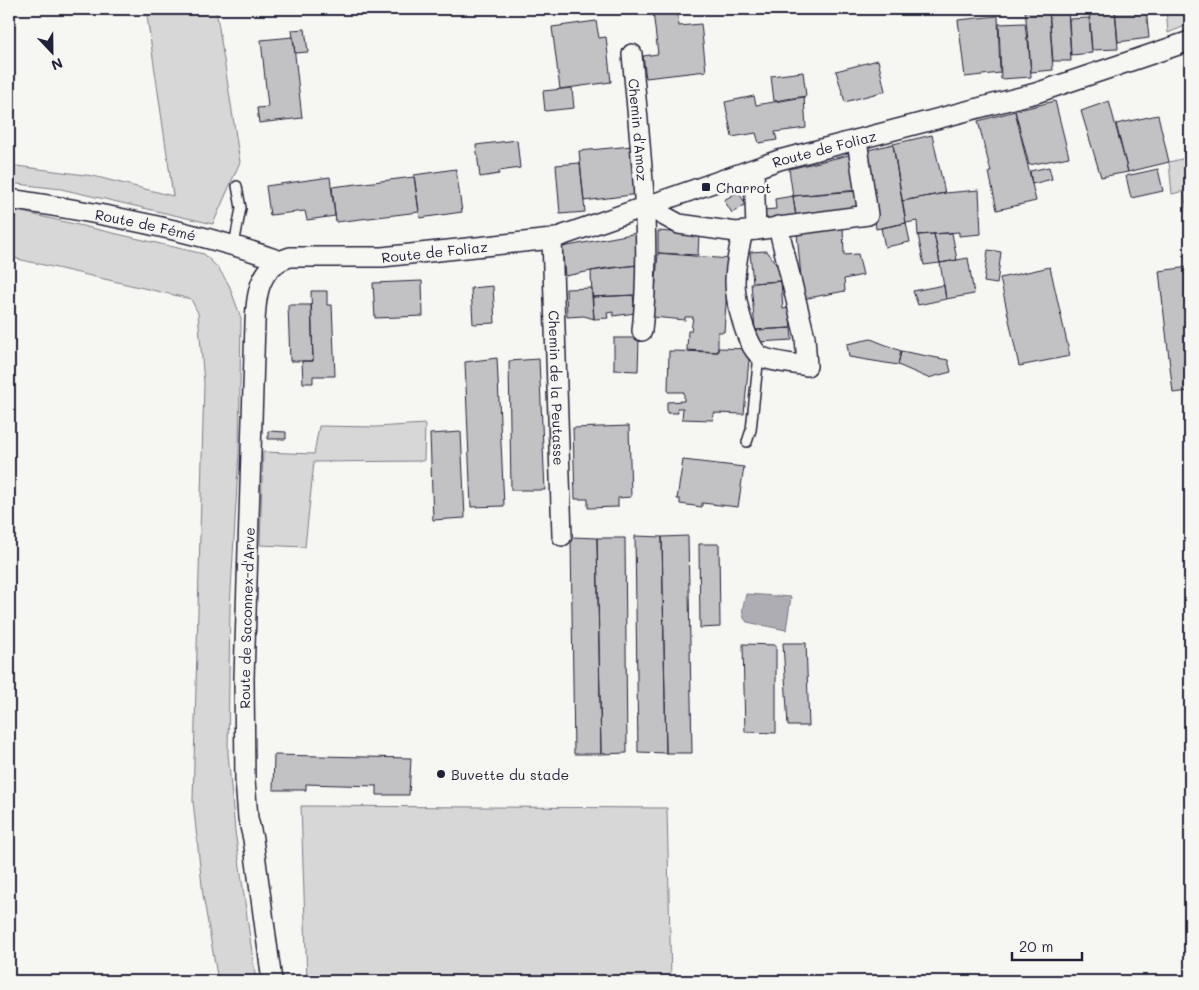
<svg xmlns="http://www.w3.org/2000/svg" width="1199" height="990" font-family="Mali,sans-serif">
	<style>
		.green { fill: #d7d7d7; stroke: #7c7c89 }
		.water { fill: #adadb3; stroke: #757583 }
		.building { fill: #c2c2c4; stroke: #22223b }
		.lines { fill: none; stroke-linecap: round; stroke-linejoin: round }
		.service-casing { stroke: #22223b; stroke-width: 12 }
		.minor-casing { stroke: #22223b; stroke-width: 22 }
		.service { stroke: #f6f6f2; stroke-width: 9 }
		.minor { stroke: #f6f6f2; stroke-width: 19 }
		.poi-dot { fill: #22223b; stroke: #f6f6f2; stroke-width: 2 }
		.labels { text-anchor: middle; dominant-baseline: central; stroke-width: 5; stroke-linejoin: round; paint-order: stroke }
		.street-label { font-size: 14px; fill: #22223b; stroke: #f6f6f2 }
		.poi-label { font-size: 14px; fill: #22223b; stroke: #f6f6f2; text-anchor: start }
	</style>
	<rect width="100%" height="100%" fill="#f6f6f2"/>
	<filter id="ink" filterUnits="userSpaceOnUse"><feTurbulence type="fractalNoise" baseFrequency=".02" numOctaves="2"/><feDisplacementMap in="SourceGraphic" scale="10" xChannelSelector="R" yChannelSelector="G"/><feConvolveMatrix kernelMatrix="1 2 1 2 8 2 1 2 1" color-interpolation-filters="sRGB"/></filter>
	<g filter="url(#ink)">
		<!-- green -->
		<path class="green" d="M146 9H216L240 162 213 224 61 189 9 183V165L93 176 173 196Z
			M1166 9H1190V24L1168 33Z
			M1190 157V232L1184 191 1172 194 1169 162Z
			M9 209 204 254 219 269 229 285 241 318 239 451 230 608 228 753 235 831 256 981H218L203 895 193 801 204 383 198 313 191 299 9 257Z
			M425 424 424 461 314 462 305 547 260 545 263 452 314 454 319 426 376 427Z
			M301 806 667 808 671 981H307Z"/>
		<!-- water -->
		<path class="water" d="M746 594 791 597 786 630 747 622C739 614 744 604 746 594Z"/>
		<!-- building -->
		<path class="building" d="M677 9 679 26 701 24 706 71 646 78 643 56 658 54 653 11Z
			M1025 9H1049L1053 70 1031 72Z
			M1049 9H1068L1071 61H1053Z
			M1089 9H1115L1118 49 1092 50Z
			M1115 9H1146L1149 38 1118 42Z
			M998 16 1000 73 965 77 958 20Z
			M1089 18 1092 53 1071 55 1069 19Z
			M596 21 599 38 606 37 611 82 560 89 552 27Z
			M1025 23 1027 41H1029L1031 77 1001 79 999 24Z
			M305 29 308 52 295 53 292 30Z
			M293 37 302 118 259 123 257 108 268 107 261 40Z
			M878 60 885 91 845 102 836 71Z
			M1190 66V83L1185 68Z
			M803 72 806 96 774 101 771 76Z
			M572 88 574 108 545 111 543 91Z
			M754 96 756 105 804 97 806 128 775 132 777 140 759 143 756 133 732 137 725 102Z
			M1055 101 1069 157 1029 165 1015 111Z
			M1109 101 1128 172 1101 177 1081 111Z
			M1015 111 1036 201 997 210 989 172H991L978 121Z
			M1158 115 1169 162 1128 172 1116 124Z
			M932 135 945 193 902 201 893 144Z
			M517 140 520 168 499 171V174L480 177 476 145Z
			M893 144 906 223 876 229 870 176 864 151Z
			M632 146 639 194 584 201 579 151Z
			M853 154 857 191 793 196 789 169Z
			M580 163 585 212 560 214 556 165Z
			M1049 167 1052 179 1032 184 1030 171Z
			M456 169 462 212 420 218 414 175Z
			M1158 169 1163 191 1131 198 1126 176Z
			M330 177 335 216 307 220 305 211 270 215 266 186Z
			M414 177 419 212 336 222 332 187Z
			M859 190 861 210 796 217 793 196Z
			M979 190 981 234 959 236V232L918 235 917 221 906 223 902 201 945 193Z
			M738 192 746 204 732 213 724 200Z
			M793 196 796 217 764 221 763 210 776 209 775 199Z
			M906 223 910 242 885 247 881 228Z
			M843 226 844 255 858 254 863 275 844 279 845 291 803 299 797 233Z
			M658 231 699 234 698 255 658 253Z
			M637 233 640 265 607 268 565 276 562 247Z
			M952 233 957 260 940 263 934 234Z
			M934 234 940 263 924 265 918 235Z
			M988 250 1001 252 997 284 984 282Z
			M767 251 780 270 781 281 753 283 750 252Z
			M658 253 729 259 724 332H718V352L687 350 688 331H691L693 317H685V320L653 317Z
			M968 258 974 294 946 299 940 263Z
			M636 265 638 295 592 297 591 271Z
			M1050 267 1070 356 1019 366 1000 278Z
			M1189 267 1190 391 1173 393 1159 271Z
			M422 281 423 316 375 318 373 283Z
			M781 281 783 309 789 308 791 328 755 330 751 283Z
			M944 285 946 299 918 305 913 291Z
			M493 286 495 323 473 324 471 288Z
			M592 288 594 319 584 316 567 317 566 289Z
			M311 291H327V305H332L335 376H313V383H303L302 361H313Z
			M633 295 635 313 613 316V312L607 313 608 318 594 319 592 297Z
			M288 305H311L313 361H290Z
			M791 328 792 340 758 342 757 330Z
			M614 338H639L638 371 614 370Z
			M871 339 901 351 898 365 849 357 847 344Z
			M718 348 750 349 744 414 714 413 713 420 682 419 683 408H677L678 413H667V402L684 401V392H668L669 351 718 352Z
			M901 351 948 360 951 372 928 378 898 365Z
			M497 358 504 506 471 507 465 362Z
			M539 359 545 490H511L509 361Z
			M629 426 631 497 618 498V507L588 508V499H575L573 428Z
			M268 431 286 432V439H268Z
			M461 432 465 518 433 520 430 434Z
			M683 460 744 467 738 507 702 503V507L680 504V499H677Z
			M635 536 662 537 666 753 638 752Z
			M688 536 692 753H666L662 537Z
			M571 537 597 538 601 754H574Z
			M597 538H625L627 753 601 754Z
			M699 544H719L720 627 700 628Z
			M783 643H806L809 726H788Z
			M743 644 776 645V733L745 732Z
			M274 755 411 758 409 795H377V786L306 784V790H273Z"/>
		<g class="lines">
			<!-- service casing -->
			<g class="service-casing">
				<path id="service" d="M234 245 241 208 237 186
					M747 442 751 430 759 355"/>
			</g>
			<!-- minor casing -->
			<g class="minor-casing">
				<g id="minor">
					<path id="s1" d="M632 54C640 147 652 238 642 331"/>
					<path id="s2" d="M9 199C96 212 196 231 278 260"/>
					<path d="M646 206 679 224 736 232 756 230 754 170"/>
					<path d="M756 230 868 215 857 140"/>
					<path d="M743 232C739 248 735 265 735 282 735 298 746 349 762 357 775 363 793 363 807 366L805 337 778 226"/>
					<path id="s3" d="M552 239 562 536"/>
					<path id="s4" d="M272 981 253 839 248 818 245 780 244 678 255 323C256 294 259 266 290 257H382L552 239 779 160 1036 93 1190 41"/>
				</g>
			</g>
			<!-- service -->
			<use href="#service" class="service"/>
			<!-- minor -->
			<use href="#minor" class="minor"/>
		</g>
	</g>
	<!-- markers -->
	<g class="poi-dot">
		<rect x="701" y="182" width="10" height="10" rx="2.5"/>
		<circle cx="441" cy="774" r="5"/>
	</g>
	<g class="labels">
		<!-- street labels -->
		<g class="street-label">
			<text stroke="none"><textPath href="#s1" startOffset="76">Chemin d'Amoz</textPath></text>
			<text stroke="none"><textPath href="#s4" startOffset="1291">Route de Foliaz</textPath></text>
			<text stroke="none"><textPath href="#s2" startOffset="139">Route de Fémé</textPath></text>
			<text stroke="none"><textPath href="#s4" startOffset="886">Route de Foliaz</textPath></text>
			<text stroke="none"><textPath href="#s3" startOffset="149">Chemin de la Peutasse</textPath></text>
			<text stroke="none"><textPath href="#s4" startOffset="365">Route de Saconnex-d'Arve</textPath></text>
		</g>
		<!-- poi labels -->
		<g class="poi-label">
			<text x="716" y="187">Charrot</text>
			<text x="451" y="774">Buvette du stade</text>
		</g>
	</g>
	<!-- margin -->
	<rect width="1199" height="990" fill="none" stroke="#f6f6f2" stroke-width="30"/>
	<rect x="15" y="15" width="1169" height="960" fill="none" stroke="#22223b" stroke-width="2" filter="url(#ink)"/>
	<!-- north arrow -->
	<g transform="translate(52 52) rotate(158)" stroke="#f6f6f2" stroke-width="4" paint-order="stroke">
	<path d="M0-4L9 19L0 12L-9 19Z" fill="#22223b"/>
	<text y="-8" font-size="14" font-weight="bold" text-anchor="middle" fill="#22223b">N</text>
	</g>
	<!-- scale -->
	<path d="M1012 952v8h70v-8" fill="none" stroke="#22223b" stroke-width="2.5"/>
	<text x="1019" y="952" font-size="15" fill="#22223b" stroke="#f6f6f2" stroke-width="4" paint-order="stroke">20 m</text>
</svg>
